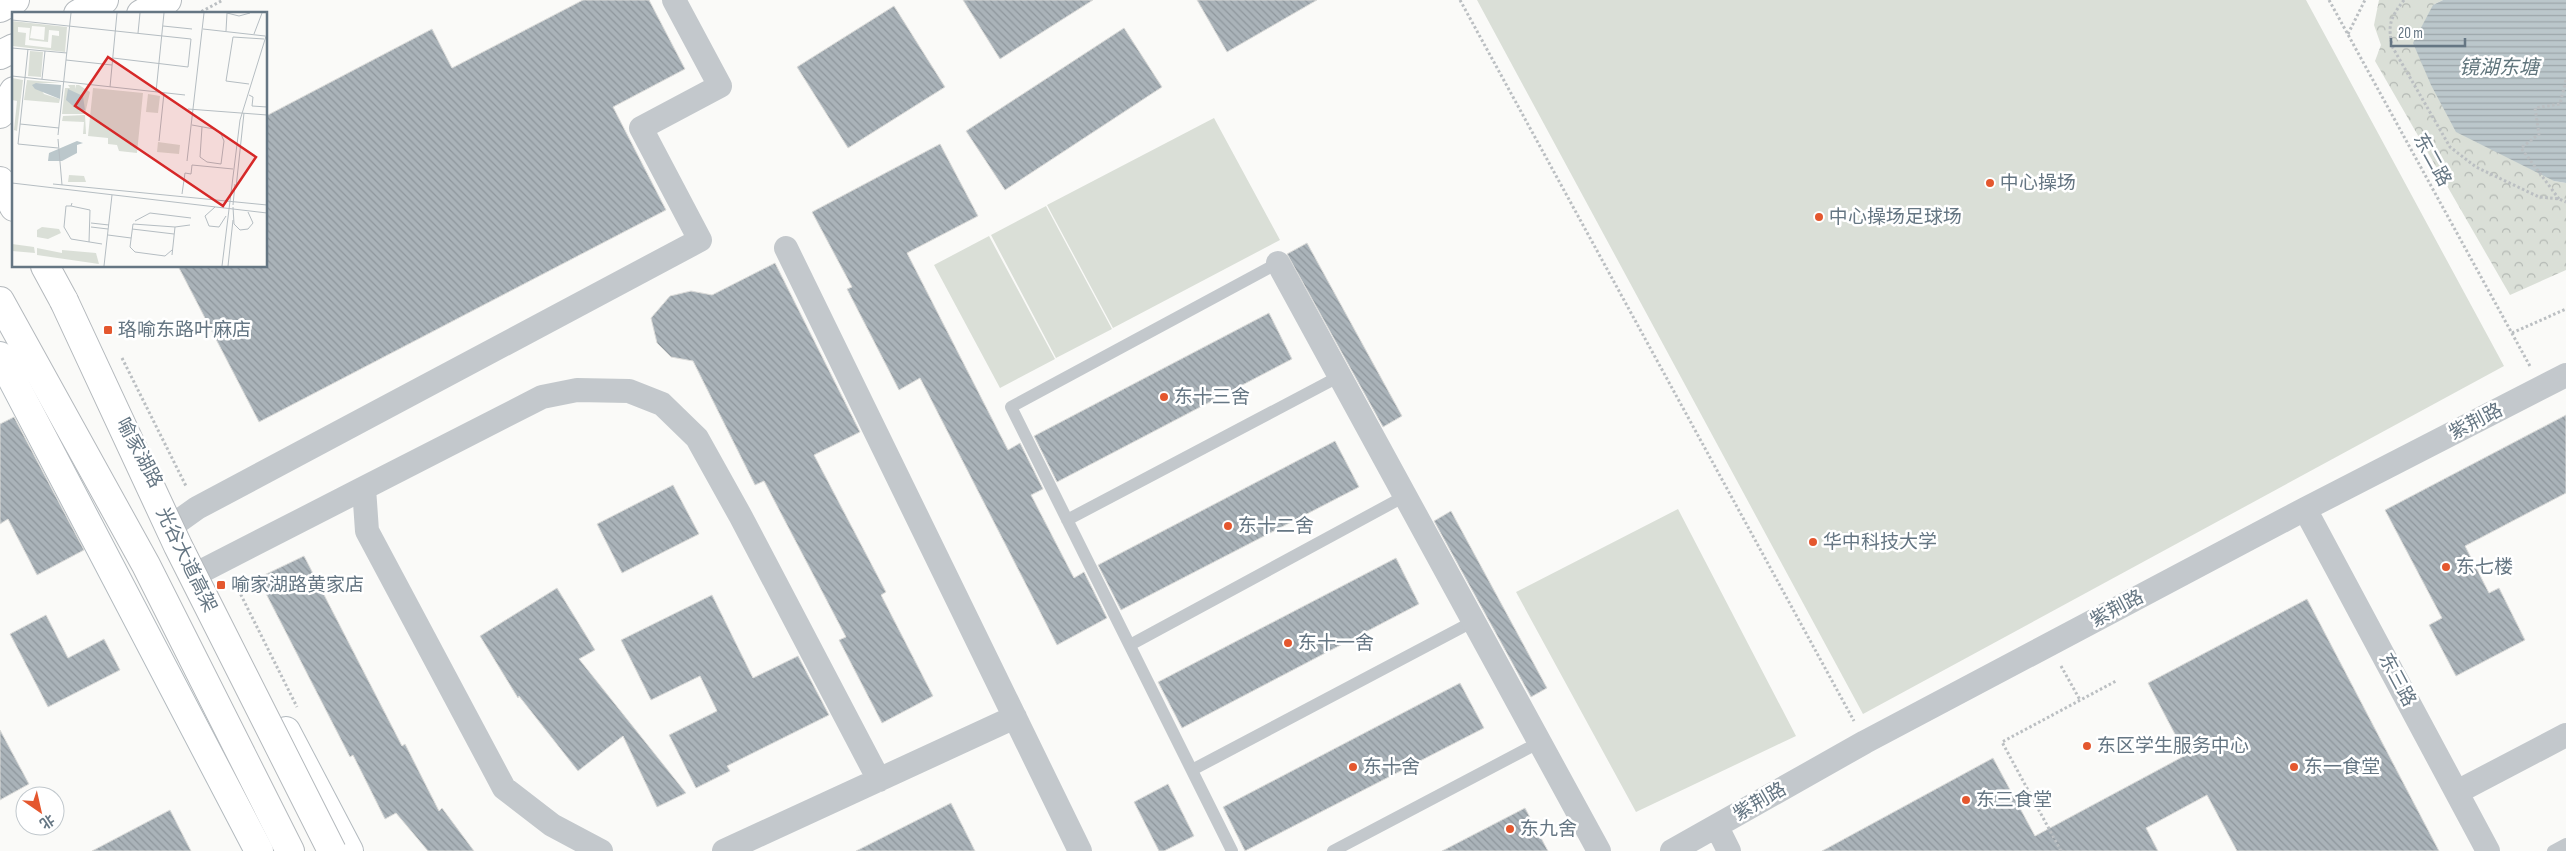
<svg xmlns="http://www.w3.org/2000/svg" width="2566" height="851" font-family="'Sofia Sans Condensed','Noto Sans SC',sans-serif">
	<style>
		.park { fill: url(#park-crowns) }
		.pitch { fill: #dadfd7 }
		.water { fill: url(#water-rules) }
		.building { fill: url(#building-back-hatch); stroke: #dcdcda }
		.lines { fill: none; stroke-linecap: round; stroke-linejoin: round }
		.secondary-casing { stroke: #b3babf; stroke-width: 30 }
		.highway-casing { stroke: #b4b9bd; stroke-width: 30 }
		.path { stroke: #bbbfc2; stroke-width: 3; stroke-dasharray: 2.5 2.5; stroke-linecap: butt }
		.lane { stroke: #c3c8cc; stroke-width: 12 }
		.street { stroke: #c3c8cc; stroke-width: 24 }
		.secondary { stroke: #fff; stroke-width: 28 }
		.highway { stroke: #fff; stroke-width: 28 }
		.highway-bridge-casing { stroke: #b4b9bd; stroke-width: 30; stroke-linecap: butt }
		.highway-bridge { stroke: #fff; stroke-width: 28 }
		.poi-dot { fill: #e4572e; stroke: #fff; stroke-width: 2 }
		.labels { text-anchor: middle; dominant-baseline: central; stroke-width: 5; stroke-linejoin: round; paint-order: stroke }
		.street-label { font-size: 19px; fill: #657683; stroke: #fff }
		.poi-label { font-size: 19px; fill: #657683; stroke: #fff; text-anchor: start }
		.water-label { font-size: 20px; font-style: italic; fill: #60757c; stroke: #fff }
		.inset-road { fill: none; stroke: #b5bdc2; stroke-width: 1 }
		.view { fill: #d62828; fill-opacity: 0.15; stroke: #d62828; stroke-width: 2.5 }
		.inset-edge { fill: none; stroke: #657683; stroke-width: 2.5 }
	</style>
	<defs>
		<pattern id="park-crowns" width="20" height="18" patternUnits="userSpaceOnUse" patternTransform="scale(1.25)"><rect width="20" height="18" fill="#dadfd7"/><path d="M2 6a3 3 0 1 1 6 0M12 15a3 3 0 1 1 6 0" fill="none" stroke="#b4b9b4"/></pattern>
		<pattern id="water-rules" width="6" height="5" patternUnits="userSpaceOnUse" patternTransform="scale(1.25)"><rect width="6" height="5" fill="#bbc7cb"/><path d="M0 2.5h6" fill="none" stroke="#9ca6aa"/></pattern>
		<pattern id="building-back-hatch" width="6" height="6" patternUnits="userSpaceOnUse" patternTransform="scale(1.25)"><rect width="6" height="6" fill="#aab3b9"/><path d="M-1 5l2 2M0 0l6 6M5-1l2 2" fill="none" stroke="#8e969c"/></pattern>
	</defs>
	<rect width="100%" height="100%" fill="#fafaf8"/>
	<!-- park -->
	<path class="park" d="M2379 0H2443L2433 5 2554 181 2566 183V270L2510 295 2375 61 2381 45 2374 25Z"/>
	<!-- pitch -->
	<path class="pitch" d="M1477 0H2306L2504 366 1863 714Z
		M1214 118 1280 240 1113 328 1047 205Z
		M1046 206 1112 329 1056 358 991 235Z
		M989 236 1055 359 1000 388 934 265Z
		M1678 509 1796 736 1636 812 1516 592Z"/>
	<!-- water -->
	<path class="water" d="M2443 0H2566V183L2554 181 2456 132 2431 85 2413 43 2433 5Z"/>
	<!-- building -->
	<path class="building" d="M583 0H649L685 69 613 107 666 210 259 422 178 266H266V116L432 29 452 68Z
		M963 0H1093L1000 59Z
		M1197 0H1317L1227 52Z
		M894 6 945 87 848 148 797 67Z
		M1124 28 1162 87 1005 190 966 131Z
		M940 144 978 216 907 253 1008 450 1020 443 1043 489 1031 495 1074 578 1084 572 1107 618 1057 645 920 378 899 390 847 289 852 287 812 212Z
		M1307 243 1402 416 1383 427 1287 254Z
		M775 263 860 432 814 455 886 592 881 595 933 696 882 723 839 640 846 637 764 481 755 485 693 361 671 357 657 343 651 318 670 296 691 291 712 295Z
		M1269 313 1292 359 1057 482 1034 436Z
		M2566 415V493L2465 546 2489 593 2499 588 2525 640 2456 676 2429 625 2442 618 2385 510Z
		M14 417 84 550 37 575 8 519 0 524V424Z
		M1335 441 1359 487 1121 610 1098 565Z
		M673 485 699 534 622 573 597 524Z
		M1451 511 1547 688 1531 697 1434 521Z
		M304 556 402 746 405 744 439 811 442 808 474 851H428L396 813 385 819 353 755 350 757 258 578Z
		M1396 558 1419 604 1182 728 1158 682Z
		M557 588 595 650 579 659 686 793 657 807 623 736 578 771 519 696 518 698 480 636Z
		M712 595 753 678 798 656 829 715 727 766 730 771 696 788 669 735 717 711 700 676 651 700 621 640Z
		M2307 599 2439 851H2237L2207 795 2146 828 2158 851H1822L1993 758 2035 836 2186 755 2148 683Z
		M46 615 68 658 104 639 120 670 48 707 10 634Z
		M1460 683 1484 728 1245 851 1223 807Z
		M0 730 29 784 0 800Z
		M1168 784 1194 836 1164 851H1159L1134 802Z
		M951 803 975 851H856Z
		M1525 808 1548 851H1442Z
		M170 810 191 851H92Z"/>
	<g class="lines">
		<!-- secondary casing -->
		<g class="secondary-casing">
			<path id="secondary" d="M0 356 259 851
				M286 731 349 851"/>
		</g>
		<!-- highway casing -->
		<g class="highway-casing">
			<path id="highway" d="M0 8 15 0
				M78 14 104 0
				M141 14 167 0
				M0 55 14 48
				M0 114 14 91
				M0 181 14 207
				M45 266 64 301
				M0 301 146 565 290 851"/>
		</g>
		<!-- path -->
		<path class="path" d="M1460 0 1854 721
			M2329 0 2531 368
			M2404 0C2390 18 2387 26 2393 48L2450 147 2476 167 2539 197 2559 199 2566 202
			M197 14 223 0
			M2348 34 2365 0
			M2559 199 2521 148 2539 134 2535 108 2560 104 2566 80
			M2512 333 2566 309
			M122 358 186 486
			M234 581 297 707
			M2061 666 2080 700
			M2061 851 2002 742 2116 681"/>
		<!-- lane -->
		<path class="lane" d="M1067 520 1340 376
			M1130 645 1405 496
			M1192 770 1474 621
			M1232 851 1011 407 1278 263
			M1333 851 1540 742
			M2553 851 2566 844"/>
		<!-- street -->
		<path class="street" d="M786 248 1080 851
			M1278 263 1599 851
			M2305 509 2488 851
			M176 523 197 508 700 240 641 128 720 86 674 0
			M202 571 364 488
			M2457 792 2566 735
			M1717 827 1729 851
			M601 851 552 825 504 788 367 531 364 488 542 397 577 390 629 391 662 404 697 438 741 517 879 780
			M724 851 1015 717
			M1672 851 1865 742 2305 509 2566 375"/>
		<!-- secondary -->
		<use href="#secondary" class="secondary"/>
		<!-- highway -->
		<use href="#highway" class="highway"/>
		<!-- highway-bridge casing -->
		<g class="highway-bridge-casing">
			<path id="highway-bridge" d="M64 301 178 546 332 851"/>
		</g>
		<!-- highway-bridge -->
		<use href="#highway-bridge" class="highway-bridge"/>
	</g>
	<!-- markers -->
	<g class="poi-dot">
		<circle cx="1990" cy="183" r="5"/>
		<circle cx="1819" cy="217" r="5"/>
		<rect x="103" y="325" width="10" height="10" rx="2.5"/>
		<circle cx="1164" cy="397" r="5"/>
		<circle cx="1228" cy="526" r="5"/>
		<circle cx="1813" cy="542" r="5"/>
		<circle cx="2446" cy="567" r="5"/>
		<rect x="216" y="580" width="10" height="10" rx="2.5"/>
		<circle cx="1288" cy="643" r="5"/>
		<circle cx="2087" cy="746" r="5"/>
		<circle cx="1353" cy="767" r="5"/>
		<circle cx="2294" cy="767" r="5"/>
		<circle cx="1966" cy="800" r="5"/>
		<circle cx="1510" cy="829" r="5"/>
	</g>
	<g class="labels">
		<!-- street labels -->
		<g class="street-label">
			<text transform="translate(2432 160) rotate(61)">东二路</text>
			<text transform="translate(2476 422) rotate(-27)">紫荆路</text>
			<text transform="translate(139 453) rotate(62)">喻家湖路</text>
			<text transform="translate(186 560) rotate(64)">光谷大道高架</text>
			<text transform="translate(2117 609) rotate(-28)">紫荆路</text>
			<text transform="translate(2397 680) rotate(62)">东三路</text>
			<text transform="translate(1760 802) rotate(-30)">紫荆路</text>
		</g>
		<!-- poi labels -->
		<g class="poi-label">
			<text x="2000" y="183">中心操场</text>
			<text x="1829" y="217">中心操场足球场</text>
			<text x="118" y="330">珞喻东路叶麻店</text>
			<text x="1174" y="397">东十三舍</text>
			<text x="1238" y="526">东十二舍</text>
			<text x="1823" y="542">华中科技大学</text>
			<text x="2456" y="567">东七楼</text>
			<text x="231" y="585">喻家湖路黄家店</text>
			<text x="1298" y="643">东十一舍</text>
			<text x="2097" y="746">东区学生服务中心</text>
			<text x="1363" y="767">东十舍</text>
			<text x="2304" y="767">东一食堂</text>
			<text x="1976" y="800">东三食堂</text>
			<text x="1520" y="829">东九舍</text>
		</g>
		<!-- water labels -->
		<g class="water-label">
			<text x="2499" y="68">镜湖东塘</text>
		</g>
	</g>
	<!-- overview -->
	<g transform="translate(12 12)">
		<rect width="255" height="255" fill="#fafaf8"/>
		<path d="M73 103 74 122H71L72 110 50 109 51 104ZM57 163 72 164 74 170H56ZM30 215 47 217 49 221 36 227 25 225V218ZM0 232 22 235 23 241 0 239ZM25 236 50 241V238L84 241 87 252 25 243Z" fill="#dadfd7"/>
		<path d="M0 9 55 15 53 40 0 34ZM20 14 33 15 32 28 18 26ZM6 15 18 16 17 28 36 30 37 18 47 19V24L40 23 39 36 13 33 14 21 6 20ZM0 66 11 68 5 119 2 118 5 89 0 88ZM15 68 49 71H24L32 82 48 87 47 91 12 88Z" fill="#dadfd7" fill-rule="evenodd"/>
		<path d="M18 39 31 40 29 65 16 64ZM56 73H63V77L64 73H67L78 80 73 102H50L53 76H58Z" fill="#dadfd7"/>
		<path d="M81 76 131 81 125 141 107 139 105 133 96 132V126L76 124ZM136 82 148 84 146 101 134 100ZM146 130 168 133 167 142 145 140Z" fill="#dadfd7"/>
		<path d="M24 71 49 73 48 87 23 77 20 73ZM56 77 71 84 73 98H66L54 88ZM65 129 71 131 65 133V141L50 149H36L37 141Z" fill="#bbc7cb"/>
		<path class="inset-road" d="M215 1 227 4 238 1M0 8 179 27 176 55 101 46M151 14 180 17M191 17 253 24M214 19 215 1M126 21 128 1M242 22 250 1M0 36 55 41M16 37 6 132 46 136M54 48 100 53M0 64 173 83M30 67 33 39M237 72 214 69 221 25 252 27M98 75 105 1M144 80 152 1M237 83 241 85 240 94 255 95M176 97 255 103M8 112 47 116M180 113 202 117 209 122 212 129 209 152 195 150 188 145 190 115M46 123 59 1M46 127 50 173M147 129 152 81M175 149 192 1M0 171 255 201M41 172 255 193M224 176 232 101M170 182 173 161 179 162 180 153 221 157M60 191 59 194 78 198 77 230M221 193 223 172M59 194H54L52 215 59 227 90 232M203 195 193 204 197 214 207 215 214 204M221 195 222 212 228 218 236 217 241 211 236 200M123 209 138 201 179 206M79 211 97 213M79 215 96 217M163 215 178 213M120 217 162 222M96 223 119 226M160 243 163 215 121 212 118 235 123 240 153 244 160 238M92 254 100 183M210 254 228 108 255 21M216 254 221 208"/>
		<path class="view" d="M96 45 244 145 211 194 63 94Z"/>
		<rect width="255" height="255" class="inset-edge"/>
	</g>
	<!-- north arrow -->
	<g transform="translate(40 811) rotate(146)"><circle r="24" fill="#ffffff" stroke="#c1c8cd"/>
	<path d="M0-4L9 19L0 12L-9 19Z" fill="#e4572e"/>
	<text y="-8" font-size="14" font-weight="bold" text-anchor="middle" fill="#657683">北</text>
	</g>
	<!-- scale -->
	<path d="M2391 38v8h74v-8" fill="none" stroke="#657683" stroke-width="2.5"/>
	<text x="2398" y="38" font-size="15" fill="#657683" stroke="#ffffff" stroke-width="4" paint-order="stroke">20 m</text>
</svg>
